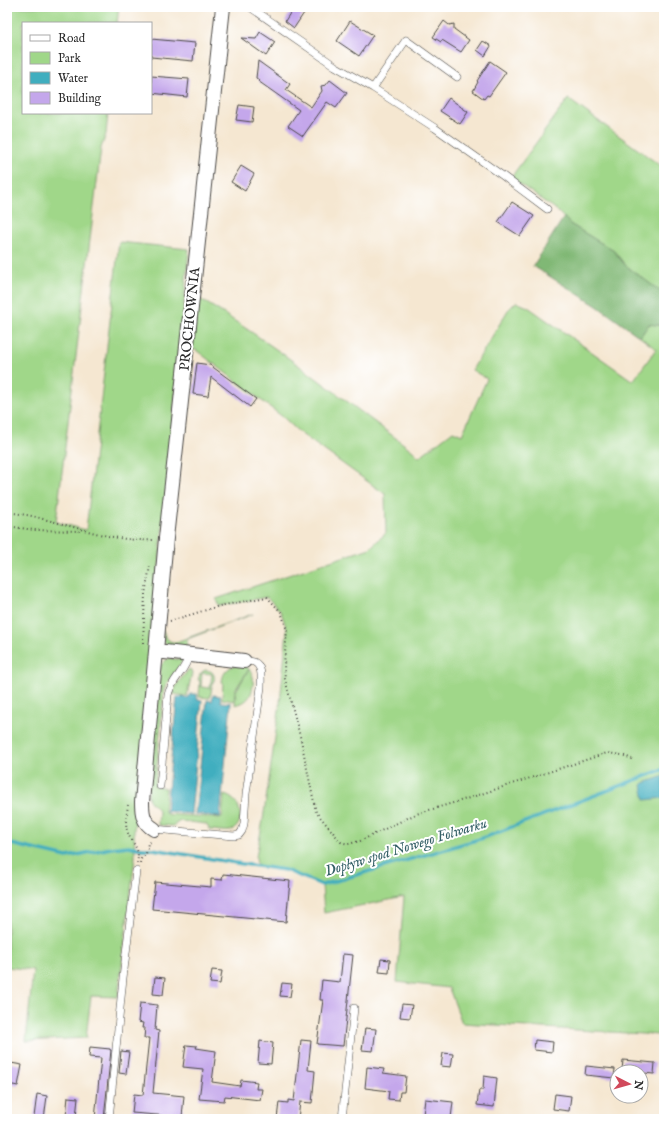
<svg xmlns="http://www.w3.org/2000/svg" width="671" height="1126" font-family="'IM FELL English',serif">
	<style>
		.green { fill: #a0d789; stroke: #66815a; fill-rule: evenodd }
		.forest { fill: #80b875; stroke: #567250 }
		.water { fill: #41aebf; stroke: #366c75 }
		.lines { fill: none; stroke-linecap: round; stroke-linejoin: round }
		.stream { stroke: #41aebf; stroke-width: 3.5 }
		.building { fill: #c4a7eb }
		.service-casing { stroke: #494744; stroke-width: 8 }
		.minor-casing { stroke: #494744; stroke-width: 16 }
		.path { stroke: #494744; stroke-width: 2; stroke-dasharray: 1 3; stroke-linecap: butt }
		.service { stroke: #fff; stroke-width: 7 }
		.minor { stroke: #fff; stroke-width: 14 }
		.labels { text-anchor: middle; dominant-baseline: central; stroke-width: 4; stroke-linejoin: round; paint-order: stroke }
		.street-label { font-size: 14px; fill: #2b2b2b; stroke: #fff }
		.water-label { font-size: 15px; font-style: italic; fill: #345f66; stroke: #fff }
	</style>
	<rect width="100%" height="100%" fill="#fff"/>
	<filter id="ink" filterUnits="userSpaceOnUse"><feTurbulence type="fractalNoise" baseFrequency=".025" numOctaves="2"/><feDisplacementMap in="SourceGraphic" scale="8" xChannelSelector="R" yChannelSelector="G"/><feConvolveMatrix kernelMatrix="1 2 1 2 8 2 1 2 1" color-interpolation-filters="sRGB"/></filter>
	<filter id="wash" filterUnits="userSpaceOnUse"><feTurbulence type="fractalNoise" baseFrequency=".012" numOctaves="4" result="noise"/><feDisplacementMap in="SourceGraphic" scale="16" xChannelSelector="R" yChannelSelector="G"/><feGaussianBlur stdDeviation="0.9" result="paint"/><feColorMatrix in="noise" values="0 0 0 0 0 0 0 0 0 0 0 0 0 0 0 0 0 1.4 0 .05"/><feComposite in="paint" operator="in"/></filter>
	<g filter="url(#wash)">
		<rect width="100%" height="100%" fill="#f5e7d1"/>
		<!-- green -->
		<path class="green" d="M8 7H119L117 23H23V113H108L106 134 101 148 56 522 86 530 119 242 189 249 134 831 135 857 118 997 91 996 86 1038 26 1041 33 970 7 967Z
			M568 99 661 166 664 136V294L625 265 614 251 570 224 556 210 513 179 512 176Z
			M197 297C273 343 342 398 413 451L419 457 453 431 462 435 487 379 472 370 508 310 516 302 528 307 633 381 656 349 640 337 649 324 664 326V992L659 1035 462 1023 449 988 397 982 404 897 324 913 322 885 285 870 257 866 256 857 263 820 280 703 287 630 281 612 267 597 219 606 216 599 370 548 386 533 385 494 300 433 284 418 196 350 191 349Z
			M253 614 190 638 187 640 186 648 168 646 163 640V630C165 636 168 643 176 642Z
			M169 658 182 660V662L167 683 164 690 155 786 166 788 164 811 166 812V814L220 818V817H222L224 795C243 799 246 826 230 831 224 832 216 830 210 830L206 824 180 821 173 826 158 825 159 811 149 800 148 795 161 665 165 661Z
			M233 666 247 667 249 669 235 690 234 701 222 699 223 682H222C223 674 225 670 233 666Z
			M189 669 191 670 192 673 187 696 173 694 177 684Z
			M249 669C253 674 254 679 253 685 252 697 246 703 235 705L236 691Z
			M206 670C213 671 215 674 214 681H213L210 698 199 697 200 680H198L200 674 203 671ZM202 673 212 674 210 688 201 687Z"/>
		<!-- forest -->
		<path class="forest" d="M564 217 570 224 614 251 625 265 664 294V326L649 324 640 337 597 306 533 266Z"/>
		<!-- water -->
		<path class="water" d="M190 694H197V699L202 700 191 814 166 811 177 697 188 698Z
			M213 695 220 696 221 702 231 703 220 817 195 814 207 700 212 701Z
			M664 776V798L645 800 642 785 644 783Z"/>
		<g class="lines">
			<!-- stream -->
			<path class="stream" d="M7 843 67 857 111 848 129 846 142 849H153L236 863 285 870 322 885 483 838 664 769"/>
		</g>
		<g id="blocks">
			<!-- building -->
			<path class="building" d="M294 7H308L294 28 285 21Z
				M350 21 373 35 359 56 337 41Z
				M444 21 449 25 454 24V29L469 40 461 52 442 40 441 42 433 37Z
				M260 32 275 42 266 56 241 38 256 39Z
				M151 39 195 43 193 61 151 57Z
				M483 41 491 46 485 56 477 50Z
				M258 61 290 84 286 90 311 107 322 91 321 86 326 85 330 80 347 93 336 108 327 102 303 136 288 126 299 110 258 81 259 80 256 78Z
				M490 61 506 72 489 96 487 95 484 99 473 91 478 82 477 81Z
				M151 76 189 79 187 97 151 93Z
				M449 98 468 112 460 124 440 111Z
				M239 105 254 107 252 122 236 120Z
				M241 166 254 174 245 191 231 182Z
				M512 202 534 216 520 236 498 222Z
				M197 363 210 365 256 399 250 407 211 377 208 396 193 394Z
				M223 874 290 881 286 922 152 909 155 882 211 887V879L222 880Z
				M343 954 353 955 343 1046 317 1044 323 1000H320L322 980 340 982Z
				M381 959 390 960 389 973 379 972Z
				M212 970 222 971 220 984 210 983Z
				M155 977 165 978 163 995 153 994Z
				M282 983 292 984 290 997 280 996Z
				M140 1003 157 1005 155 1030 159 1031 153 1093 184 1096 182 1117 132 1113 134 1094 143 1095 149 1038H144L145 1028H142L143 1023 138 1022Z
				M402 1004 412 1005 410 1018 400 1017Z
				M365 1028 376 1029 373 1051 362 1050Z
				M301 1040 311 1041 308 1070 315 1071 312 1103 300 1102 298 1119H277L279 1102 288 1103V1100L294 1101Z
				M535 1040 553 1042 552 1052 534 1050Z
				M260 1041 273 1043 271 1064 258 1063Z
				M186 1045 197 1046 196 1048 216 1051 212 1082 240 1086 241 1080 257 1082 256 1089H262L260 1100 225 1096 224 1101 199 1099 203 1069 183 1067Z
				M90 1047 110 1049V1050H111L104 1119H95L101 1058 89 1057Z
				M121 1051 129 1052 126 1074 119 1073Z
				M443 1053 453 1054 451 1067 441 1066Z
				M623 1060 655 1063 654 1074 622 1071Z
				M11 1063 22 1065 18 1086 8 1084Z
				M586 1066 615 1069 614 1078 585 1075Z
				M367 1067 384 1069 383 1073 406 1076 404 1092H400L399 1100 388 1099 389 1091 365 1088Z
				M484 1076 497 1078 494 1107 477 1105 479 1090H483Z
				M37 1094 47 1096 44 1119 34 1117Z
				M555 1094 571 1096 569 1111 553 1109Z
				M68 1097 78 1098 76 1117 66 1116Z
				M425 1099 453 1102 451 1118 423 1115Z"/>
		</g>
	</g>
	<g filter="url(#ink)">
		<use href="#blocks" fill-opacity="0" stroke="#494744" stroke-width="1"/>
		<g class="lines">
			<!-- service casing -->
			<g class="service-casing">
				<path id="service" d="M250 7 335 66 373 88 435 128 503 176 547 209
					M373 88 406 40 457 77
					M160 786 168 695C172 678 186 671 189 655
					M154 829 234 836 239 835 242 831 244 824 246 794 261 687C261 679 263 666 254 662 251 661 247 661 244 661
					M109 1119 123 978 136 871
					M342 1119 354 1008"/>
			</g>
			<!-- minor casing -->
			<g class="minor-casing">
				<path id="minor" d="M156 651 166 538 179 420 223 7
					M154 829C143 823 142 813 142 802L156 651 244 661"/>
			</g>
			<!-- path -->
			<path class="path" d="M7 512C19 514 31 515 43 519 82 528 113 542 154 540
				M7 526 34 530 81 531
				M170 621 219 606 267 597 281 612 287 630 284 665 285 679 301 740 316 812 341 842 348 844 360 841 416 814 463 800 607 753 622 755 632 759
				M143 643 145 594 150 566
				M128 805C127 813 125 822 127 830 131 845 141 846 137 863
				M140 863 141 859 146 854 148 843 151 842"/>
			<!-- service -->
			<use href="#service" class="service"/>
			<!-- minor -->
			<use href="#minor" class="minor"/>
		</g>
	</g>
	<g class="labels">
		<!-- street labels -->
		<g class="street-label">
			<text transform="translate(190 319) rotate(-84)">PROCHOWNIA</text>
		</g>
		<!-- water labels -->
		<g class="water-label">
			<text transform="translate(406 847) rotate(-17)">Dopływ spod Nowego Folwarku</text>
		</g>
	</g>
	<!-- margin -->
	<rect width="671" height="1126" fill="none" stroke="#fff" stroke-width="24"/>
	<!-- legend -->
	<rect x="22" y="22" width="130" height="92" fill="#ffffff" stroke="#aaaaaa"/>
	<rect x="30" y="35" width="20" height="6" fill="#ffffff" stroke="#aaaaaa"/>
	<text x="58" y="42" font-size="12" fill="#2b2b2b">Road</text>
	<rect x="30" y="52" width="20" height="12" fill="#a0d789" stroke="#aaaaaa"/>
	<text x="58" y="62" font-size="12" fill="#2b2b2b">Park</text>
	<rect x="30" y="72" width="20" height="12" fill="#41aebf" stroke="#aaaaaa"/>
	<text x="58" y="82" font-size="12" fill="#2b2b2b">Water</text>
	<rect x="30" y="92" width="20" height="12" fill="#c4a7eb" stroke="#aaaaaa"/>
	<text x="58" y="102" font-size="12" fill="#2b2b2b">Building</text>
	<!-- north arrow -->
	<g transform="translate(629 1084) rotate(96)"><circle r="19" fill="#ffffff" stroke="#aaaaaa"/>
	<path d="M0-3L7 15L0 10L-7 15Z" fill="#d1495b"/>
	<text y="-6" font-size="11" font-weight="bold" text-anchor="middle" fill="#2b2b2b">N</text>
	</g>
</svg>
